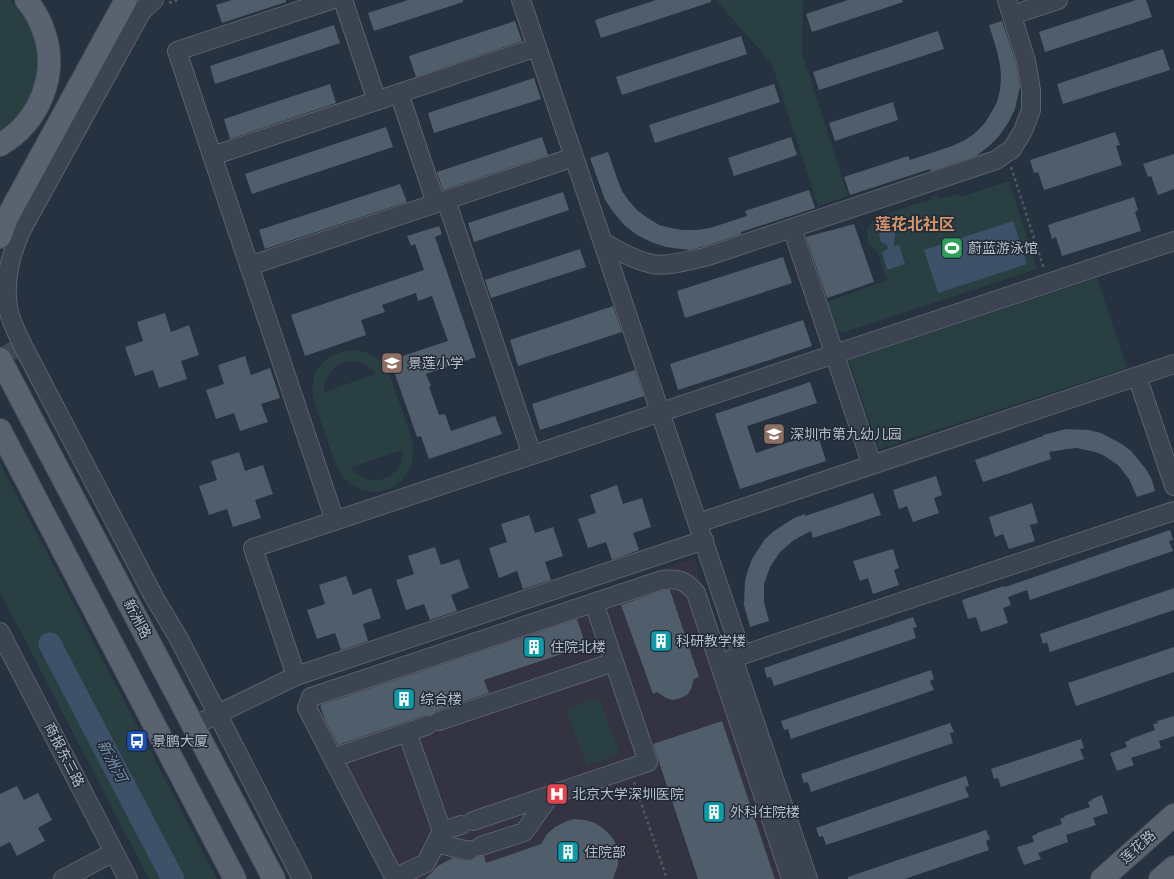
<svg xmlns="http://www.w3.org/2000/svg" width="1174" height="879" font-family="Karla,'Noto Sans SC',sans-serif">
	<style>
		.medical { fill: #343341 }
		.green { fill: #293f41; fill-rule: evenodd }
		.water { fill: #3d5168 }
		.lines { fill: none; stroke-linecap: round; stroke-linejoin: round }
		.river { stroke: #3d5168; stroke-width: 23 }
		.building { fill: #505d6b }
		.minor-tunnel { stroke: #3d4755; stroke-width: 18; stroke-dasharray: 18 9; stroke-linecap: butt }
		.minor-casing { stroke: #59626d; stroke-width: 20 }
		.major-casing { stroke: #454d59; stroke-width: 24 }
		.path { stroke: #475c5e; stroke-width: 2.5; stroke-dasharray: 3 3; stroke-linecap: butt }
		.minor { stroke: #3b4450; stroke-width: 18 }
		.major { stroke: #596370; stroke-width: 22 }
		.labels { text-anchor: middle; dominant-baseline: central; stroke-width: 3; stroke-linejoin: round; paint-order: stroke }
		.poi-label { font-size: 14px; fill: #b8bfca; stroke: #202935; text-anchor: start }
		.street-label { font-size: 14px; fill: #b8bfca; stroke: #202935 }
		.water-label { font-size: 15px; font-style: italic; fill: #7991ac; stroke: #202935 }
		.quarter-label { font-size: 16px; font-weight: bold; fill: #d2956b; stroke: #202935 }
	</style>
	<rect width="100%" height="100%" fill="#273240"/>
	<!-- medical -->
	<path class="medical" d="M694 558 800 879H386L298 709 306 690Z"/>
	<!-- green -->
	<path class="green" d="M0 0H10C15 6 21 12 25 19 44 49 40 88 18 115 13 121 7 126 0 131Z
		M716 0H803L802 53 848 196 818 206 772 64Z
		M1009 181 1037 269 842 333 833 327 824 303 887 280 877 251 868 244C868 238 866 231 869 226 875 214 919 203 932 200V197L937 195 939 199 959 194 961 197Z
		M1097 278 1127 368 879 449 849 360Z
		M350 350C370 351 381 357 390 376L412 439C423 491 360 513 336 466L314 402C308 374 321 355 350 350ZM350 361C361 362 369 365 376 374L324 392C324 375 334 365 350 361ZM402 450C405 480 369 490 350 468Z
		M0 463 217 879H149L0 592Z
		M599 697 620 754 587 766 566 709Z"/>
	<!-- water -->
	<path class="water" d="M1013 221 1027 264 938 293 924 250Z
		M886 227C901 229 893 237 894 246L899 245 905 264 887 270 882 252 888 249 887 245 881 242 879 235 881 230Z"/>
	<g class="lines">
		<!-- river -->
		<path class="river" d="M50 644 173 879"/>
	</g>
	<!-- building -->
	<path class="building" d="M232 0H286V2L222 23 216 5Z
		M408 0H463V2L374 31 368 13Z
		M656 0H711V2L601 38 595 20Z
		M848 0H902L903 2 812 32 806 14Z
		M1136 0H1146L1152 17 1045 52 1039 32Z
		M515 21 522 41 416 77 409 56Z
		M1002 21 1016 63 1020 87 1015 109 1008 123 999 136 988 147 976 156 931 171 930 169 850 195 844 177 908 156 910 160 952 146 965 140 975 133 984 124 991 113 997 102 1000 90 1001 77 1000 65 997 51 989 25Z
		M334 25 340 43 215 84 210 66Z
		M938 31 944 49 819 90 813 72Z
		M741 36 747 54 622 95 616 77Z
		M1163 49 1170 70 1063 104 1057 84Z
		M534 78 541 99 434 133 428 113Z
		M330 84 336 103 230 139 224 119Z
		M774 84 780 102 655 143 649 125Z
		M893 102 898 120 835 141 829 123Z
		M386 127 393 147 252 194 245 174Z
		M1115 132 1120 145 1116 146 1122 165 1044 190 1038 172 1034 173 1030 160Z
		M542 137 548 155 443 190 437 172Z
		M791 137 797 155 734 176 728 158Z
		M608 152 617 178 622 191 629 201 638 211 648 218 659 225 671 228 683 230H696L710 228 747 216 745 211 809 190 815 208 741 232V234L702 247 689 250 666 247 651 242 637 235 624 225 614 213 605 200 590 158Z
		M1174 154V189L1158 195 1151 176 1148 177 1143 164Z
		M400 184 407 202 265 249 259 230Z
		M563 192 569 210 474 242 468 223Z
		M1134 197 1138 210 1135 212 1141 231 1062 256 1056 237 1052 239 1048 225Z
		M854 224 874 282 827 298 806 237Z
		M439 226 442 234 435 237 476 357 426 374 431 386 429 387 439 415 445 414 451 431 495 416 502 434 429 459 421 436 417 437 390 360 448 341 432 296 418 301 416 293 382 305 385 312 361 320 366 335 305 356 291 315 424 270 415 244 411 246 407 236Z
		M580 249 586 267 491 298 485 280Z
		M783 257 792 283 685 318 677 291Z
		M613 306 622 332 518 366 510 340Z
		M165 313 171 332 189 325 199 355 181 361 187 379 159 388 153 370 135 376 125 347 143 341 137 322Z
		M803 320 812 346 678 390 670 364Z
		M245 356 251 375 270 368 280 398 261 404 268 422 240 431 234 413 216 419 206 390 224 384 218 365Z
		M635 370 644 396 540 430 532 404Z
		M810 382 817 403 747 426 756 453 817 433 826 461 740 489 715 414Z
		M1066 429 1089 430 1101 433 1122 444 1131 451 1146 469 1152 480 1155 491 1137 497 1129 479 1118 465 1103 455 1095 452 1077 448 1068 449 1049 452 1051 459 983 482 975 460 1043 436V435Z
		M239 452 245 471 263 465 273 494 255 500 261 518 233 527 227 509 209 515 199 486 217 480 211 461Z
		M936 476 942 495 934 498 939 513 913 522 907 506 899 509 893 490Z
		M617 485 623 504 642 498 651 527 633 533 639 550 612 560 606 542 588 548 578 519 596 513 590 495Z
		M873 493 881 515 813 538 811 531 794 540 780 552 770 567 764 584V602L769 621 750 627 744 605 745 581 748 570 752 559 765 539 774 531 794 518 805 514V516Z
		M1032 503 1038 523 1030 525 1035 541 1009 549 1003 534 995 537 989 517Z
		M529 515 535 533 553 527 563 556 545 562 551 580 523 589 517 571 499 578 489 548 507 542 501 524Z
		M1170 530 1173 540 1169 541 1173 551 1030 600 1027 590 1008 597 1011 605 1003 608 1008 623 981 632 976 617 968 619 962 600 1004 586 1005 587Z
		M435 547 441 565 459 559 469 588 451 595 457 611 430 620 424 604 406 610 396 580 414 574 408 556Z
		M893 549 899 568 894 570 899 585 873 594 868 578 860 581 853 561Z
		M346 576 353 595 371 588 381 618 363 624 368 641 341 650 335 633 317 639 307 610 325 604 319 585Z
		M1174 588V610L1050 652 1047 642 1043 644 1040 634Z
		M664 590H670L699 677 694 679 691 689 687 695 678 699 672 700 666 698 657 692 653 694 621 605Z
		M913 617 917 627 913 628 916 638 774 686 771 677 767 678 764 668Z
		M577 619 586 646 484 680 489 693 436 711 431 715H425L338 745 325 720 320 705Z
		M1174 647V672L1076 706 1068 683Z
		M931 670 934 679 930 681 934 690 791 739 788 729 784 730 781 721Z
		M1174 716V736L1159 741 1161 748 1131 758 1134 765 1117 771 1110 753 1127 747 1125 742 1130 740V739L1155 730 1153 724 1158 723 1157 721Z
		M722 721 775 879H698L653 744Z
		M950 723 954 732 950 733 953 743 811 792 808 782 804 783 801 774Z
		M1081 739 1084 748 1080 749 1084 759 1001 787 998 778 994 779 991 769Z
		M966 776 969 786 965 787 969 797 826 845 823 836 819 837 816 828Z
		M17 786 24 800 38 793 52 820 38 828 45 841 17 856 10 842 0 847V794Z
		M1102 795 1108 813 1093 818 1096 825 1066 835 1068 842 1038 853 1041 859 1024 865 1017 847 1034 842 1032 836 1037 834V833L1062 824 1060 819 1065 817 1064 816 1090 807 1088 802 1092 800V799Z
		M574 819 585 820 595 823 603 828 609 834 614 840 617 847 618 856V865L613 879H425L438 866 445 862 453 858 466 861 473 860 478 856H484L486 863 541 844 547 834 555 827 567 821Z
		M986 830 990 839 986 841 989 850 905 879H848V877Z"/>
	<g class="lines">
		<!-- minor-tunnel -->
		<path class="minor-tunnel" d="M0 357 23 346"/>
		<!-- minor casing -->
		<g class="minor-casing">
			<path id="minor" d="M154 0 142 11 137 20 21 231C10 256 3 285 9 312 12 324 18 335 23 346L154 597 179 639 302 879
				M331 0 177 51 335 521
				M343 0 377 101
				M521 0 742 655 733 658 808 879
				M1012 15 1058 0
				M399 93 436 203
				M212 156 537 47
				M446 200 532 455
				M792 228 872 465
				M603 242C618 251 634 260 652 264 667 267 689 260 705 257L996 160 1012 149 1023 131 1031 110V90L1026 61 1007 0
				M249 266 574 157
				M1137 376 1174 486
				M698 523 1174 364
				M0 632 128 879
				M742 655 1174 511
				M296 676 253 548 1174 241
				M439 721 614 662
				M193 726 296 676 704 540
				M333 758 428 725
				M473 821 648 762 594 603
				M442 831 461 825
				M436 843 468 851 470 850
				M481 846 524 832 551 794
				M394 878 426 863 442 831 407 732
				M63 879 114 852
				M395 879 307 708 311 697 662 580C678 578 685 580 696 593L791 879"/>
		</g>
		<!-- major casing -->
		<g class="major-casing">
			<path id="major" d="M0 145C39 122 59 75 44 32 40 20 34 9 26 0
				M0 237 7 218 126 0
				M0 359 274 879
				M0 430 235 879
				M1102 879 1174 815
				M1160 879 1174 867"/>
		</g>
		<!-- path -->
		<path class="path" d="M169 3 178 0
			M1011 167 1044 269
			M634 782 667 879"/>
		<!-- minor -->
		<use href="#minor" class="minor"/>
		<!-- major -->
		<use href="#major" class="major"/>
	</g>
	<!-- icons -->
	<defs>
		<g id="stadium-square" transform="scale(1.15)"><rect x="-9" y="-9" width="18" height="18" rx="4" fill="#2e9e5b" stroke="#202935"/><path d="M0-5a6.5 5 0 1 0 0 10a6.5 5 0 1 0 0-10ZM-3.5-1.8h7v3.6h-7Z" fill="#fff"/></g>
		<g id="school-square" transform="scale(1.15)"><rect x="-9" y="-9" width="18" height="18" rx="4" fill="#8d6e63" stroke="#202935"/><path d="M0-5L7-2L0 1L-7-2ZM-4 1L0 2.5L4 1V4Q0 6-4 4Z" fill="#fff"/></g>
		<g id="building-square" transform="scale(1.15)"><rect x="-9" y="-9" width="18" height="18" rx="4" fill="#0f9aa8" stroke="#202935"/><path d="M-4-6H4V6H1V3H-1V6H-4ZM-2.5-4.3h1.7v1.8h-1.7ZM.8-4.3h1.7v1.8H.8ZM-2.5-1h1.7V.8h-1.7ZM.8-1h1.7V.8H.8Z" fill="#fff"/></g>
		<g id="bus-square" transform="scale(1.15)"><rect x="-9" y="-9" width="18" height="18" rx="4" fill="#1a4fb4" stroke="#202935"/><path d="M-5-6H5V4H4V6H2V4H-2V6H-4V4H-5ZM-3.5-4V0h7V-4ZM-3.5 1.2v1.5H-2V1.2ZM2 1.2v1.5H3.5V1.2Z" fill="#fff"/></g>
		<g id="hospital-square" transform="scale(1.15)"><rect x="-9" y="-9" width="18" height="18" rx="4" fill="#e0444e" stroke="#202935"/><path d="M-5-5h3v3.5h4V-5h3V5h-3V1.5h-4V5h-3Z" fill="#fff"/></g>
	</defs>
	<g fill-rule="evenodd">
		<use href="#stadium-square" x="952" y="248"/>
		<use href="#school-square" x="392" y="363"/>
		<use href="#school-square" x="774" y="434"/>
		<use href="#building-square" x="661" y="641"/>
		<use href="#building-square" x="534" y="647"/>
		<use href="#building-square" x="404" y="699"/>
		<use href="#bus-square" x="137" y="741"/>
		<use href="#hospital-square" x="557" y="794"/>
		<use href="#building-square" x="714" y="812"/>
		<use href="#building-square" x="568" y="852"/>
	</g>
	<g class="labels">
		<!-- poi labels -->
		<g class="poi-label">
			<text x="968" y="248">蔚蓝游泳馆</text>
			<text x="408" y="363">景莲小学</text>
			<text x="790" y="434">深圳市第九幼儿园</text>
			<text x="676" y="641">科研教学楼</text>
			<text x="550" y="647">住院北楼</text>
			<text x="420" y="699">综合楼</text>
			<text x="152" y="741">景鹏大厦</text>
			<text x="572" y="794">北京大学深圳医院</text>
			<text x="730" y="812">外科住院楼</text>
			<text x="584" y="852">住院部</text>
		</g>
		<!-- street labels -->
		<g class="street-label">
			<text transform="translate(137 619) rotate(62)">新洲路</text>
			<text transform="translate(64 755) rotate(63)">商报东三路</text>
			<text transform="translate(1138 847) rotate(-42)">莲花路</text>
		</g>
		<!-- water labels -->
		<g class="water-label">
			<text transform="translate(112 761) rotate(62)">新洲河</text>
		</g>
		<!-- quarter labels -->
		<g class="quarter-label">
			<text x="915" y="224">莲花北社区</text>
		</g>
	</g>
</svg>
